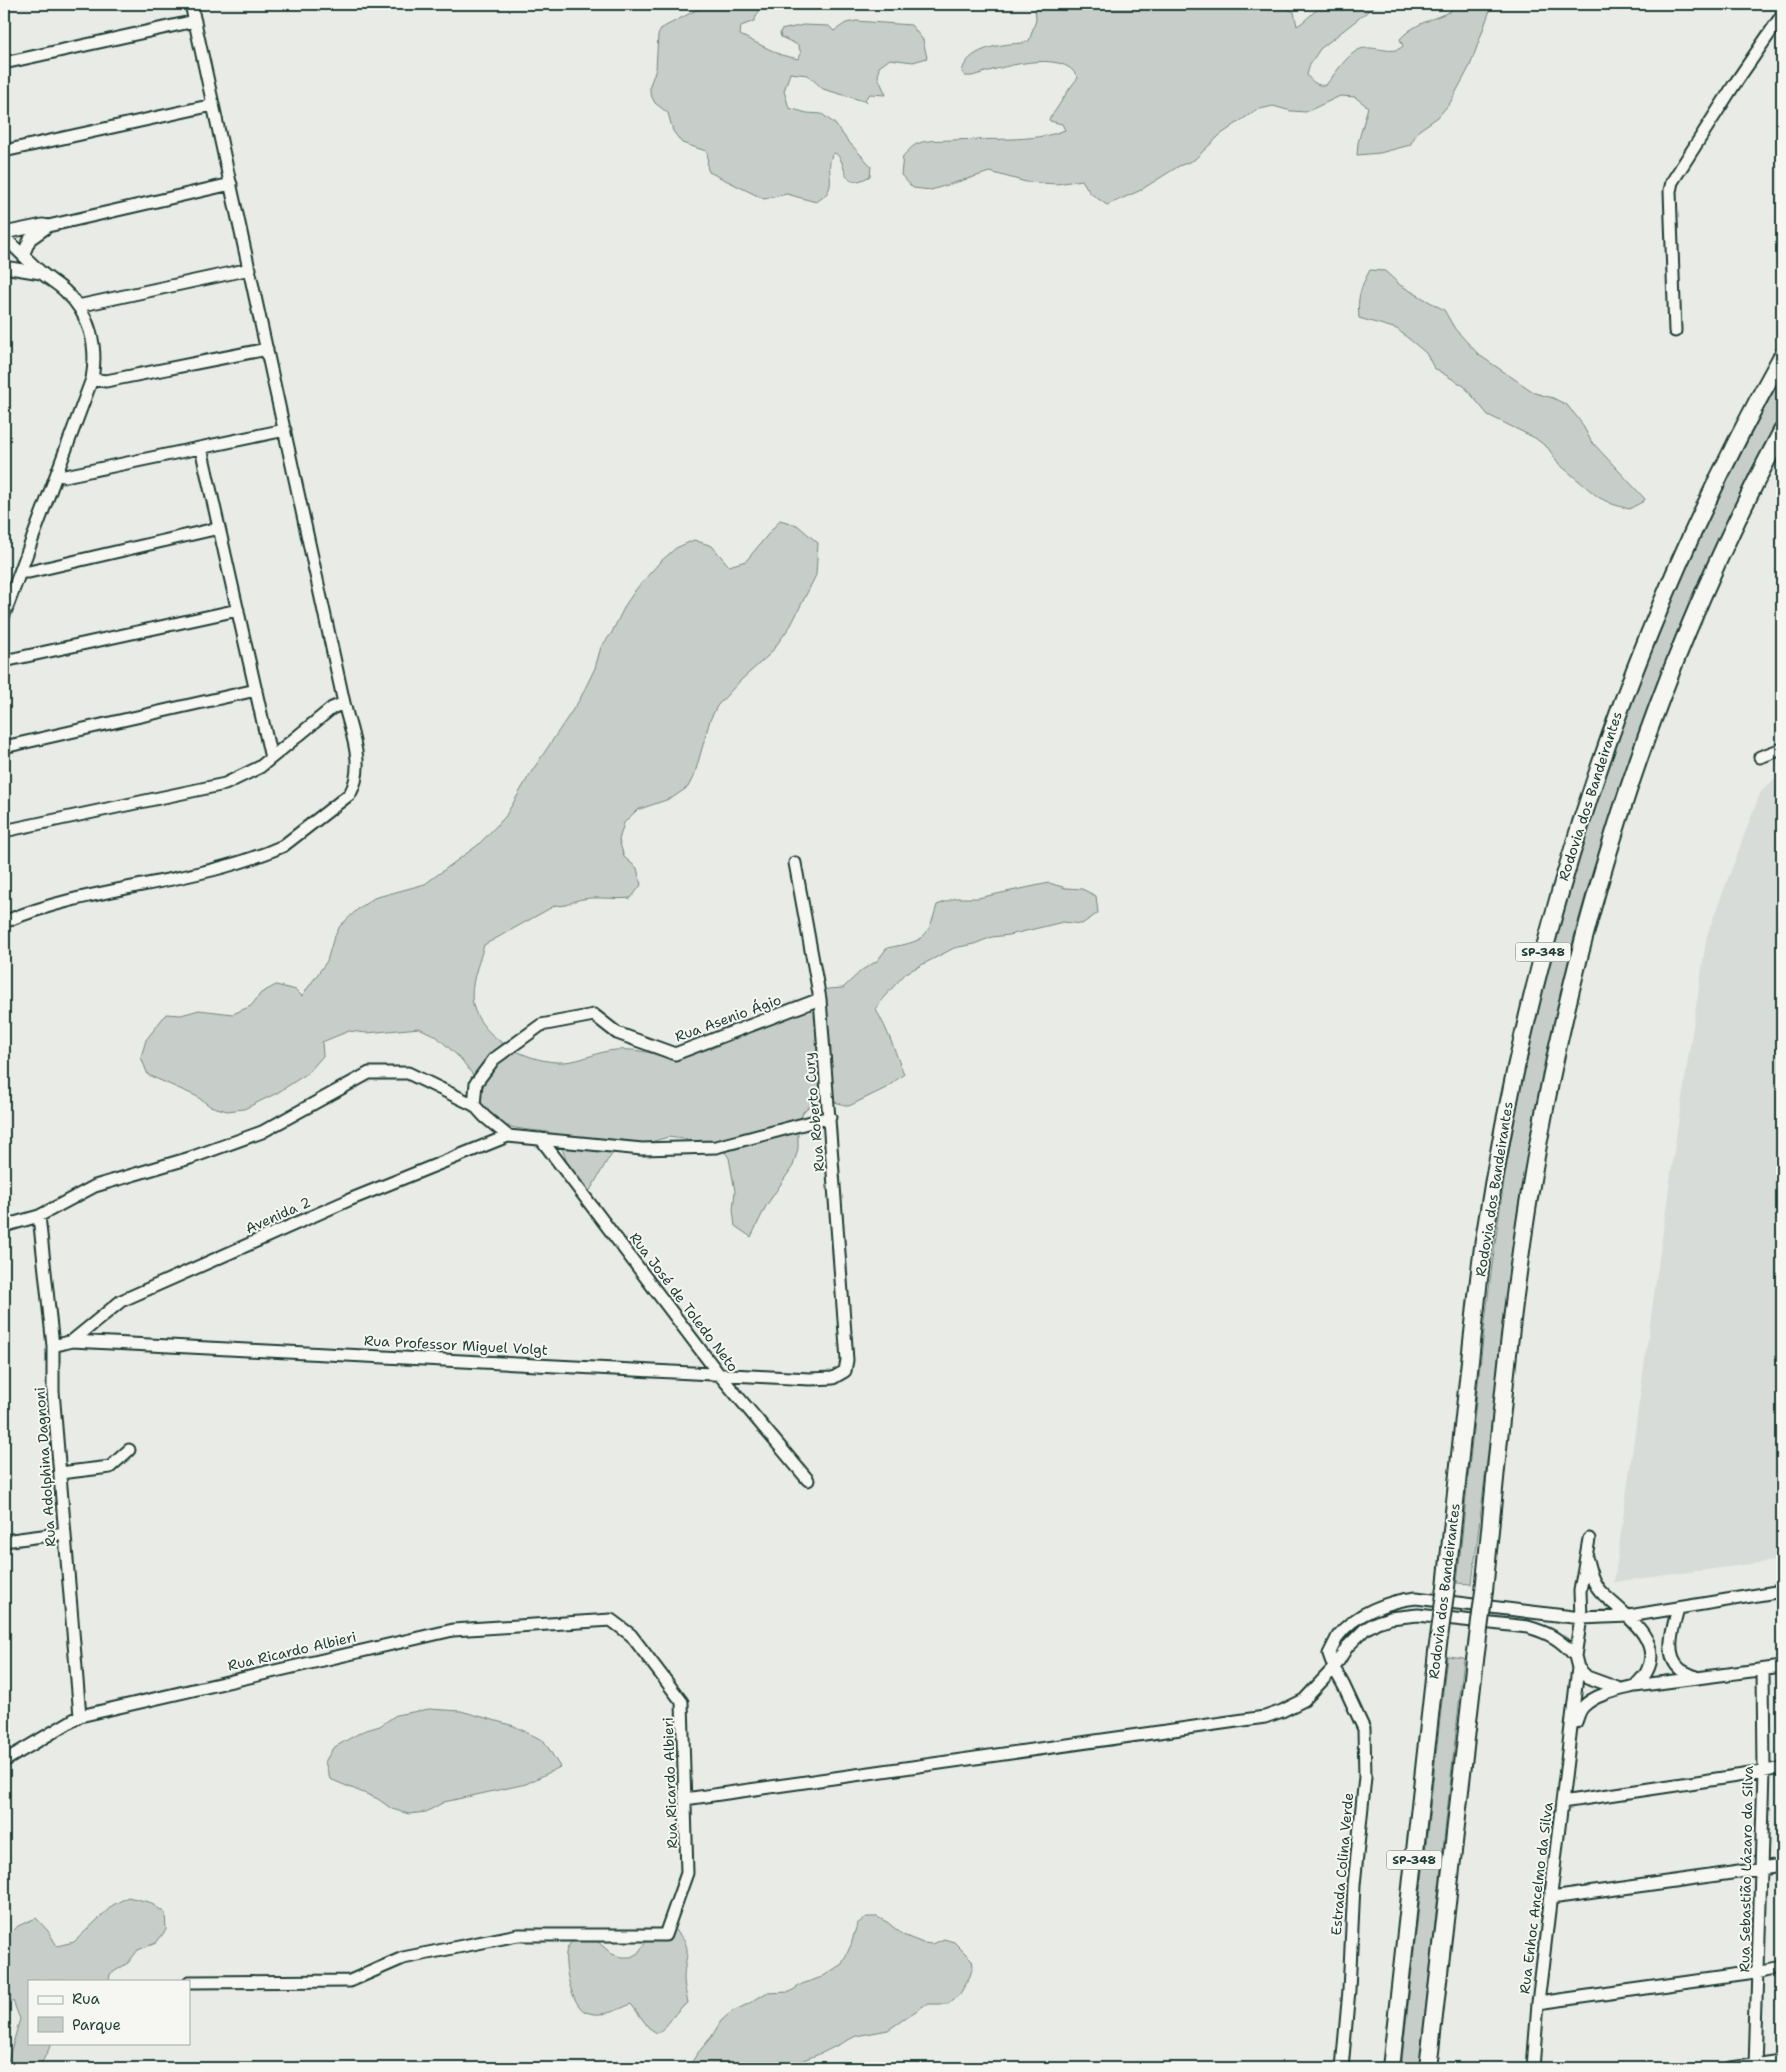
<svg xmlns="http://www.w3.org/2000/svg" width="1786" height="2072" font-family="'Shantell Sans',sans-serif">
	<style>
		.built { fill: #d8dcd8 }
		.green { fill: #c7cec9; stroke: #73867e }
		.lines { fill: none; stroke-linecap: round; stroke-linejoin: round }
		.minor-casing { stroke: #1f3d34; stroke-width: 15 }
		.highway-casing { stroke: #1f3d34; stroke-width: 20 }
		.minor { stroke: #f6f6f2; stroke-width: 11 }
		.highway { stroke: #f6f6f2; stroke-width: 16 }
		.highway-bridge-casing { stroke: #1f3d34; stroke-width: 20; stroke-linecap: butt }
		.highway-bridge { stroke: #f6f6f2; stroke-width: 16 }
		.labels { text-anchor: middle; dominant-baseline: central; stroke-width: 4; stroke-linejoin: round; paint-order: stroke }
		.shield { fill: #f6f6f2; stroke: #60746d; stroke-width: 1 }
		.shield-label { font-size: 12px; font-weight: bold; fill: #1f3d34 }
		.street-label { font-size: 14px; fill: #1f3d34; stroke: #f6f6f2 }
	</style>
	<rect width="100%" height="100%" fill="#e9ebe7"/>
	<filter id="ink" filterUnits="userSpaceOnUse"><feTurbulence type="fractalNoise" baseFrequency=".02" numOctaves="2"/><feDisplacementMap in="SourceGraphic" scale="10" xChannelSelector="R" yChannelSelector="G"/><feConvolveMatrix kernelMatrix="1 2 1 2 8 2 1 2 1" color-interpolation-filters="sRGB"/></filter>
	<g filter="url(#ink)">
		<!-- built -->
		<path class="built" d="M1782 779V1560L1614 1582 1676 1137 1707 935 1760 793 1773 780Z"/>
		<!-- green -->
		<path class="green" d="M735 4H759V11L754 21 741 26 740 35 781 55 798 59 801 53 798 45 781 37 780 33 781 30 803 25 829 26 834 31 846 23 856 21 911 25 923 40 927 58 913 62 890 59 879 67 878 77 886 95 870 94 865 99 867 102 823 89 808 75 790 73 784 91 789 108 807 113 822 114 835 124 847 140 871 166 870 176C839 194 849 162 835 153L832 155C824 174 841 188 816 202L787 194 764 199 709 172C705 165 710 158 706 151L682 143 673 131 668 113 655 103 650 93V85L656 69 658 35 662 28 700 8Z
			M1035 4H1284L1288 9 1294 12 1297 26 1303 22 1323 4H1377L1320 49 1310 64 1307 75C1311 81 1318 87 1326 85 1335 74 1345 57 1358 50 1372 43 1392 57 1403 46L1400 39C1413 24 1434 19 1451 11V8L1441 5 1443 4H1496L1490 10 1470 66 1450 103 1438 117 1418 131 1410 145 1380 153 1357 155 1358 143 1368 107 1355 97 1340 96 1306 112 1291 111 1273 106 1256 110 1220 135 1194 160 1179 166 1139 191 1107 205 1090 193 1082 180 1057 184 1026 182 990 172 931 190 913 188 901 175 903 156C907 152 912 146 917 144 928 139 939 141 951 140 985 138 1034 143 1065 130L1062 124 1050 121 1049 119C1060 106 1066 91 1078 78 1064 46 996 69 972 76H965L962 72C966 52 991 46 1010 44 1018 43 1023 44 1029 41L1036 20Z
			M1370 270 1385 271 1400 285 1444 310 1455 329 1479 355 1535 393 1553 398 1567 405 1581 422 1591 441 1645 499 1644 501 1629 509 1612 504 1598 497 1559 464 1548 448 1535 438 1488 415 1464 386 1434 368 1426 353 1397 329 1359 318C1357 298 1360 288 1370 270Z
			M1782 374V412L1742 489 1673 642 1618 792 1589 883 1575 932 1540 1086 1518 1207 1472 1584 1457 1583C1474 1427 1487 1271 1515 1117 1546 954 1592 790 1656 637 1693 547 1737 460 1782 374Z
			M780 520 797 525 818 543 816 575 791 625 770 654 740 681 717 706 710 720 695 773 688 787 672 798 637 810 624 823 619 840 624 857 637 868 641 885 631 898C615 900 599 896 583 899 573 900 566 908 556 905L484 945C479 964 469 985 473 1005 482 1040 531 1064 564 1062 583 1061 598 1051 616 1050 637 1048 660 1055 680 1061L681 1058 696 1050 713 1048 764 1024 828 989 843 988 862 970 877 961 887 948C923 941 927 941 937 905L956 898H978L1049 883 1066 888 1082 889 1096 896 1098 913 1082 924 1063 922 1009 935 992 937 974 944 954 948 906 973 883 998 876 1010C888 1030 895 1052 904 1074L886 1088 849 1106 831 1101 816 1100 803 1112 798 1129V1149L793 1166 766 1206 751 1237 735 1226 733 1210 735 1191 729 1158 718 1142 701 1143 684 1139 668 1137 634 1147 617 1148 607 1161 588 1194 568 1166 561 1145 549 1132C519 1129 500 1128 475 1111L476 1095 484 1086 473 1075 461 1059 436 1036 419 1028 367 1033 349 1031 322 1042 323 1056 308 1073 277 1093 244 1109 227 1111 210 1106 196 1096 148 1075 141 1057 146 1040 166 1014 181 1015 199 1010 233 1014 251 1006 261 993 276 985 296 990 302 996 327 961 333 940 340 926 358 909 374 898 425 884 478 845 505 817 530 774 580 699 595 668 601 647 611 634 626 604 637 588 660 562 676 548 694 540 712 546 729 566 746 561Z
			M1447 1656 1464 1658 1421 2050 1419 2068H1401Z
			M429 1709 461 1711 514 1726 544 1741 560 1767 526 1784 444 1802 426 1812 409 1814 392 1809 378 1799 330 1779 325 1762 333 1748 363 1731 380 1726 396 1715Z
			M128 1897 149 1902 165 1913 166 1930 156 1943 138 1950 128 1963 110 1974 109 1981H29V2043H52L39 2068H6L20 2019 13 2001H4V1940L18 1926 36 1918 48 1931 57 1946 74 1942 113 1905Z
			M867 1917H877L887 1922 903 1935 923 1943 933 1944 944 1939 954 1942 972 1960 973 1966 970 1976 960 1994 948 2004H926L888 2030 856 2036 822 2053 790 2065 776 2068H688L697 2054 712 2036 721 2021 731 2012 748 2004 766 1993 790 1992 802 1984 822 1977 842 1964 851 1945 857 1924Z
			M673 1928C696 1949 684 1954 684 1979 684 1987 687 1996 688 2003 673 2011 671 2025 657 2033L649 2028 631 2004C617 2010 602 2018 586 2012 572 2007 562 1962 567 1949 569 1944 573 1940 576 1936H591L612 1954 621 1957H631L638 1953 648 1939Z"/>
		<g class="lines">
			<!-- minor casing -->
			<g class="minor-casing">
				<path id="minor" d="M4 63 195 21
					M4 151 213 105
					M4 233 43 225 48 226 231 184
					M4 237C17 249 30 263 43 274 50 280 58 284 65 291 90 314 98 346 92 379L4 615
					M23 255 30 239 47 227
					M4 267 41 273
					M78 306 250 269
					M1675 331 1670 191 1672 182 1734 85 1782 15
					M92 379 106 381 267 349
					M201 448 271 758
					M57 475 65 476 285 430
					M20 572H29L219 528
					M4 661 238 610
					M4 747 256 690
					M1760 757 1782 749
					M4 831 225 784 260 767 332 708 344 703
					M4 922C93 884 194 886 283 846L350 794C366 765 351 733 344 703L191 4
					M508 1136 485 1117 474 1105 476 1083 494 1059 541 1025 594 1015 617 1033 675 1054 820 999
					M541 1139 718 1373 808 1480
					M39 1216 53 1346V1391L80 1716
					M4 1226 39 1216 95 1186 190 1158 262 1132 369 1073H408L474 1105
					M72 1341 121 1301 349 1200 508 1136 642 1149 716 1147 830 1117
					M53 1346 72 1341 810 1379 833 1378 845 1371 847 1360 820 999 795 863
					M60 1473 110 1467 129 1450
					M1589 1539 1580 1591 1581 1618 1575 1656 1578 1668 1587 1677 1620 1689
					M4 1541 65 1533
					M1587 1560C1590 1572 1593 1585 1603 1594 1621 1612 1664 1639 1647 1671 1645 1676 1639 1681 1635 1686
					M1678 1608C1674 1625 1663 1655 1680 1669 1685 1673 1692 1675 1698 1678
					M1576 1722C1578 1717 1579 1711 1583 1707 1595 1694 1618 1690 1635 1686L1782 1667
					M4 1761 80 1716 453 1630 611 1620 631 1635 682 1702 687 1873 665 1935H518L403 1958 350 1981 189 1982
					M685 1799 1265 1717 1282 1711 1304 1700 1334 1668 1347 1647 1365 1629 1377 1622 1390 1618 1418 1615 1528 1627C1549 1633 1560 1639 1575 1656
					M1562 1802 1750 1774 1782 1768
					M1551 1898 1782 1866
					M1538 2003 1747 1974 1782 1967
					M1342 2068 1349 1990 1354 1885 1365 1777 1364 1729 1344 1686 1334 1668 1329 1654C1332 1648 1335 1642 1338 1636 1355 1613 1389 1601 1416 1598L1581 1618 1629 1616 1782 1591
					M1533 2068 1538 2003 1578 1668
					M1731 2068 1782 2061
					M1755 2068 1764 1771 1763 1670"/>
			</g>
			<!-- highway casing -->
			<g class="highway-casing">
				<path id="highway" d="M1446 1587C1455 1505 1463 1424 1472 1342 1476 1308 1479 1274 1484 1240 1532 929 1629 631 1782 356
					M1484 1591C1499 1442 1511 1292 1538 1145 1583 897 1663 654 1782 431
					M1391 2068 1437 1652
					M1428 2068 1475 1660"/>
			</g>
			<!-- minor -->
			<use href="#minor" class="minor"/>
			<!-- highway -->
			<use href="#highway" class="highway"/>
			<!-- highway-bridge casing -->
			<g class="highway-bridge-casing">
				<path id="highway-bridge" d="M1437 1652 1446 1587
					M1475 1660 1484 1591"/>
			</g>
			<!-- highway-bridge -->
			<use href="#highway-bridge" class="highway-bridge"/>
		</g>
	</g>
	<g class="labels">
		<!-- shield labels -->
		<g class="shield">
			<rect x="1515.5" y="942.5" width="55" height="19" rx="4"/>
			<rect x="1386.5" y="1850.5" width="55" height="19" rx="4"/>
		</g>
		<g class="shield-label">
			<text x="1543" y="952">SP-348</text>
			<text x="1414" y="1860">SP-348</text>
		</g>
		<!-- street labels -->
		<g class="street-label">
			<text transform="translate(1590 796) rotate(-72)">Rodovia dos Bandeirantes</text>
			<text transform="translate(728 1018) rotate(-20)">Rua Asenio Ágio</text>
			<text transform="translate(814 1112) rotate(-95)">Rua Roberto Cury</text>
			<text transform="translate(1494 1189) rotate(-81)">Rodovia dos Bandeirantes</text>
			<text transform="translate(278 1215) rotate(-24)">Avenida 2</text>
			<text transform="translate(684 1302) rotate(53)">Rua José de Toledo Neto</text>
			<text transform="translate(456 1345) rotate(3)">Rua Professor Miguel Volgt</text>
			<text transform="translate(45 1467) rotate(-94)">Rua Adolphina Dagnoni</text>
			<text transform="translate(1444 1591) rotate(-83)">Rodovia dos Bandeirantes</text>
			<text transform="translate(292 1651) rotate(-13)">Rua Ricardo Albieri</text>
			<text transform="translate(670 1783) rotate(-92)">Rua Ricardo Albieri</text>
			<text transform="translate(1342 1864) rotate(-85)">Estrada Colina Verde</text>
			<text transform="translate(1746 1869) rotate(-89)">Rua Sebastião Lázaro da Silva</text>
			<text transform="translate(1536 1898) rotate(-83)">Rua Enhoc Ancelmo da Silva</text>
		</g>
	</g>
	<!-- margin -->
	<rect width="1786" height="2072" fill="none" stroke="#f6f6f2" stroke-width="20"/>
	<rect x="10" y="10" width="1766" height="2052" fill="none" stroke="#1f3d34" stroke-width="2" filter="url(#ink)"/>
	<!-- legend -->
	<rect x="28" y="1980" width="162" height="65" fill="#f6f6f2" stroke="#a0aca6"/>
	<rect x="38" y="1996" width="25" height="8" fill="#f6f6f2" stroke="#a0aca6"/>
	<text x="72" y="2004" font-size="15" fill="#1f3d34">Rua</text>
	<rect x="38" y="2017" width="25" height="15" fill="#c7cec9" stroke="#a0aca6"/>
	<text x="72" y="2030" font-size="15" fill="#1f3d34">Parque</text>
</svg>
